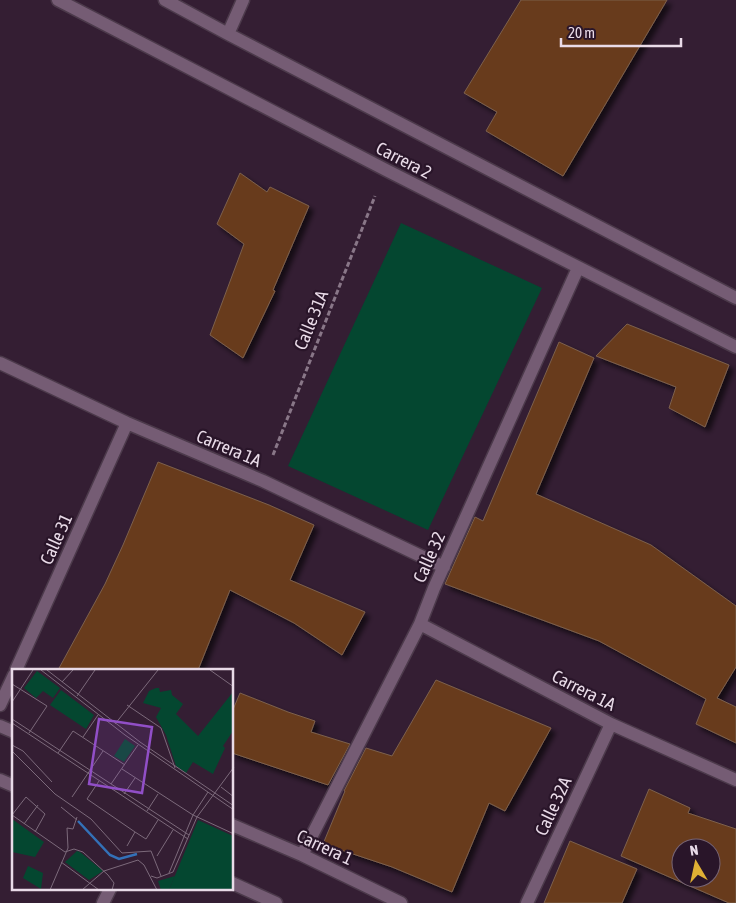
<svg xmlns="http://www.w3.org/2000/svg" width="736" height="903" font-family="'Asap Condensed',sans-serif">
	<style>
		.park { fill: #044730 }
		.building { fill: #673b1a; stroke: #7d604d; fill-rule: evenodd; filter: url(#shadow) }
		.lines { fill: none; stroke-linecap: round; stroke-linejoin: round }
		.minor-casing { stroke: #4c3a4b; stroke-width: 15 }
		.path { stroke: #897788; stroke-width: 3; stroke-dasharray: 5 2.5; stroke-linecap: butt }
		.minor { stroke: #755c74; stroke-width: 12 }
		.labels { text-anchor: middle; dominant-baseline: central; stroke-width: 4.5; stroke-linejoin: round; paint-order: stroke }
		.street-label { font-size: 18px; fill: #e9dbe8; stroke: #291529 }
		.inset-river { fill: none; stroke: #3371b8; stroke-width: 2.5 }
		.inset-road { fill: none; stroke: #7c6a7b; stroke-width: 1 }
		.view { fill: #914fc7; fill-opacity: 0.15; stroke: #914fc7; stroke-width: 2.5 }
		.inset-edge { fill: none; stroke: #e9dbe8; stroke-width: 2.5 }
	</style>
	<defs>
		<filter id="shadow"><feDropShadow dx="4.5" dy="4.5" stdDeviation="2.5" flood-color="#0009"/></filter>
	</defs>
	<rect width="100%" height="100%" fill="#341e33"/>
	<!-- park -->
	<path class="park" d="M401 223 542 288 428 530 288 466Z"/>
	<!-- building -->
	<path class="building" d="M521 0H667L563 176 486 131 497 112 464 93Z
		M240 173 267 192 270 187 309 206 273 290 275 291 243 358 210 335 244 244 217 224Z
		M627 324 729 365 705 427 669 408 676 387 596 356Z
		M559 342 594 358 536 494 651 545 736 606V667L717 698 736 707V743L696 724 706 699 599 641 445 584 475 517 483 521Z
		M158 462 269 505 314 525 290 580 365 612 342 655 294 623 230 590 198 670H58L105 584 123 545Z
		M436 680 551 728 505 811 489 803 452 892 392 867 323 844 345 791H344L366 748 392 756Z
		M240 693 288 712 315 721 311 732 350 744 328 785 232 753V712Z
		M649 789 690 808 688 813 736 829V903H729L621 856ZM681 848H711V878H681Z
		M570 841 637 869 622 903H544Z"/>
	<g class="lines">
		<!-- minor casing -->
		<g class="minor-casing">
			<path id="minor" d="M58 0 386 170 736 347
				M165 0 228 34 736 298
				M228 34 243 0
				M0 363 127 423 263 481 444 567
				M420 624 611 724 736 780
				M16 670 127 423
				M0 705 14 675
				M0 726 14 732
				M0 780 14 786
				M232 825 302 855 401 903
				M302 855 420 624 434 588 578 268
				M232 883 276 903
				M103 903 110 889
				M527 903 611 724"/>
		</g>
		<!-- path -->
		<path class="path" d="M273 455 375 196"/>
		<!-- minor -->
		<use href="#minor" class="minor"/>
	</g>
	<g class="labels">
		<!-- street labels -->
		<g class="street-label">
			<text transform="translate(404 160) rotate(27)">Carrera 2</text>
			<text transform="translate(311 320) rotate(-68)">Calle 31A</text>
			<text transform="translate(229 448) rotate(23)">Carrera 1A</text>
			<text transform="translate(56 539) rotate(-66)">Calle 31</text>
			<text transform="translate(429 557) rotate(-66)">Calle 32</text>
			<text transform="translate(584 690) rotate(27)">Carrera 1A</text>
			<text transform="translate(553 806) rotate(-65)">Calle 32A</text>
			<text transform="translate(325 847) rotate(25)">Carrera 1</text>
		</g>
	</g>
	<!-- overview -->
	<g transform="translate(12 669)">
		<rect width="221" height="221" fill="#341e33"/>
		<path d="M16 197 31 204 29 220 11 209ZM163 207 157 221H149L146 212Z" fill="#044730"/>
		<path d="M0 150 32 173 23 188 0 183Z" fill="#044730"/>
		<path d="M186 151 221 167V221H157Z" fill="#044730"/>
		<path d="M25 2 48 19 41 29 31 22 24 29 12 19ZM144 19H147L148 23 159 21 160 26 171 35 164 45 186 67 221 23V62L211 77 213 79 201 105 181 93 174 104 164 97 154 66 144 48 149 39 131 34 137 22ZM49 21 82 46 74 60 38 36ZM113 70 123 77 112 93 102 87ZM65 182 68 183 91 202 77 211 53 193Z" fill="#044730"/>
		<path class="inset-river" d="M66 152 98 186 107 190 125 185"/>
		<path class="inset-road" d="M29 1 113 66 222 141M35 1 128 73 222 137M198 1 222 18M50 13 61 1M0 15 35 37 17 64M65 27 83 1M0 33 21 1M115 36 149 59 163 99M0 50 177 166M0 54 176 170M103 55 146 1M71 68 86 46M0 76 11 82 40 113M0 82 43 125 79 150 110 184 139 182 149 207M46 84 61 62 113 96M110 100 181 146 222 165M87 112 75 130 123 163 134 170 146 151M99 115 126 76M209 118 222 128M112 125 123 109M60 128 91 82M49 138 65 151M135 142 146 125M0 146 53 183 62 180 71 183 96 206 102 214 100 221M0 146 14 128 33 145 23 163M12 155 26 136M115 177 123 163M145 187 161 161M49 193 87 221M157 204 181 146 196 123M139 207 145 209 161 203 185 148 222 98M38 221 56 179 55 159 61 160 65 148M70 221 92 202 126 191 132 196 145 221"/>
		<path class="view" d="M87 50 140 58 130 124 77 115Z"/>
		<rect width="221" height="221" class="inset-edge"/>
	</g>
	<!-- north arrow -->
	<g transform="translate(696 863) rotate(351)"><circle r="24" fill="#291529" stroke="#766475"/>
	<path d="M0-4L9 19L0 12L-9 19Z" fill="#e0b034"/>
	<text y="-8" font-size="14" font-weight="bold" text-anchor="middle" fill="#e9dbe8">N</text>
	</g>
	<!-- scale -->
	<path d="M561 38v8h120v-8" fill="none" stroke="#e9dbe8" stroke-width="2.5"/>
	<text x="568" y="38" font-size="15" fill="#e9dbe8" stroke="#291529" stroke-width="4" paint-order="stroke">20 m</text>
</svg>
